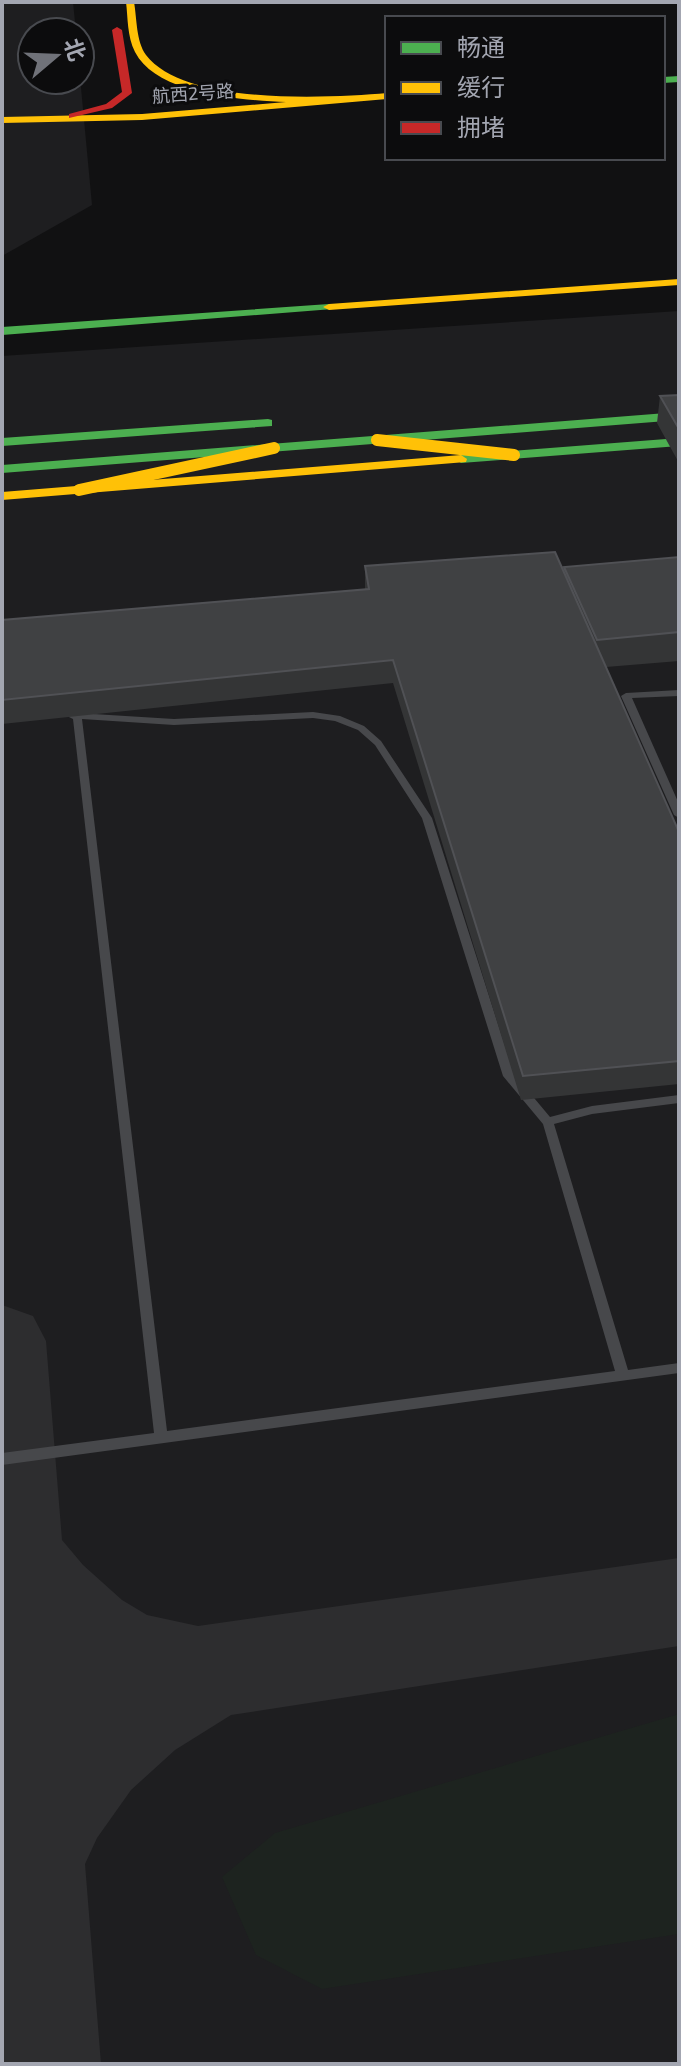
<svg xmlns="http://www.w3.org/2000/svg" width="681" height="2066" font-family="'Exo 2','Noto Sans SC',sans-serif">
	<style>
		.built { fill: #1e1e20 }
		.green { fill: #1d231f }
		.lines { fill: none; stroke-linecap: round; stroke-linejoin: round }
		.taxiway { fill: #2d2d2f; fill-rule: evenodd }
		.lane { fill: #47484b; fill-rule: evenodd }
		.fast { fill: #4caf50; fill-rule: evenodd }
		.slow { fill: #ffc107; fill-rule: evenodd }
		.jam { fill: #c62828; fill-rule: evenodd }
		.slow-bridge { stroke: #ffc107; stroke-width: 12 }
		.wall { fill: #343536 }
		.building { fill: #404143; stroke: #505155; stroke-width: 2 }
		.labels { text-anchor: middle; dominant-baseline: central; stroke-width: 6; stroke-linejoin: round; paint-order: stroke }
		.far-street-label { font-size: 18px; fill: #a3a6b1; stroke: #0c0c0d }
	</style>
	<rect width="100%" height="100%" fill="#111112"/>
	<!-- built -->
	<path class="built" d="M2 2H73L76 32H32V80H80V77L92 205 2 256Z
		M679 311V2064H2V356Z"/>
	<!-- green -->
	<path class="green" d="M679 1714V1934L322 1989 256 1955 222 1877 275 1833Z"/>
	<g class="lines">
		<!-- taxiway -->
		<path class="taxiway" d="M2 1305 33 1316 46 1341 62 1540 83 1565 122 1600 147 1615 198 1626 679 1558V1646L231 1715 175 1750 131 1790 97 1838 85 1864 101 2064H2Z"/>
		<!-- lane -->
		<path class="lane" d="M679 690V696L632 698 679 804V818L674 815 621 696 626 693Z
			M313 712 340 716 364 726 381 741 432 818 514 1074 550 1117 592 1106 679 1095V1103L592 1114 554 1124 628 1370 679 1363V1373L2 1465V1453L154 1433 73 719 67 716 69 714 77 713 174 719ZM313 718 335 721 358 730 375 745 422 818 503 1076 543 1124 615 1371 167 1431 82 719 174 725Z"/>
		<!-- fast -->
		<path class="fast" d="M679 76V82L663 83V77Z
			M329 304 333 305V309L2 335V327Z
			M679 412V420L2 473V465Z
			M268 419 272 420V426L2 446V438Z
			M679 438V446L461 463 455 459 461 455Z"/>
		<!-- slow -->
		<path class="slow" d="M126 2H134C137 19 136 41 146 55 185 106 329 98 387 93V99L142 120 2 123V117L142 114 286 102C243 100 157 95 135 52 127 36 128 18 126 2Z
			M679 279V285L329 310 323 307 329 304Z
			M461 455 467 459 466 462 2 500V492Z"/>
		<!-- jam -->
		<path class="jam" d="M117 27 122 30 132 93 112 108 69 118V114L106 104 122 92 112 30Z"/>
		<!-- slow-bridge -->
		<path class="slow-bridge" d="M377 440 514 455
			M79 490 274 448"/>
	</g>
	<!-- wall -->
	<path class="wall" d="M679 395V463L657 423 660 396Z
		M679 557V661L606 667 679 832V1084L521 1100 393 683 2 724V620L365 589V566L564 572V567Z"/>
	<!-- building -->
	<path class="building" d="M679 395V429L660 396Z
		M555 552 679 832V1061L523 1076 393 660 2 700V620L369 589 365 566Z
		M679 557V632L597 640 564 567Z"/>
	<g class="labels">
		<!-- far-street labels -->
		<g class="far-street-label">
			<text transform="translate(193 93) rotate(-4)">航西2号路</text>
		</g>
	</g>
	<!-- border -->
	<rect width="681" height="2066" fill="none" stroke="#a3a6b1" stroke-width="8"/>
	<!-- legend -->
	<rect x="385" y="16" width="280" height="144" fill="#0c0c0d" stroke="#484a4f" stroke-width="2"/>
	<rect x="401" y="42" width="40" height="12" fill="#4caf50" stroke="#484a4f" stroke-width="2"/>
	<text x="457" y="56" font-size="24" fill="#a3a6b1">畅通</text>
	<rect x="401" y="82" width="40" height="12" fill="#ffc107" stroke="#484a4f" stroke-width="2"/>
	<text x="457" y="96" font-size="24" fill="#a3a6b1">缓行</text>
	<rect x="401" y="122" width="40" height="12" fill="#c62828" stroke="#484a4f" stroke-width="2"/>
	<text x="457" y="136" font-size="24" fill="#a3a6b1">拥堵</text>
	<!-- north arrow -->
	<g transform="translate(56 56) rotate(71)"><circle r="38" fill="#0c0c0d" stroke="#484a4f" stroke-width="2"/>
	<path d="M0-6L14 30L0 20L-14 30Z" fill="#707279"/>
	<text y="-12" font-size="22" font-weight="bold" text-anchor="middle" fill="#a3a6b1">北</text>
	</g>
</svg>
